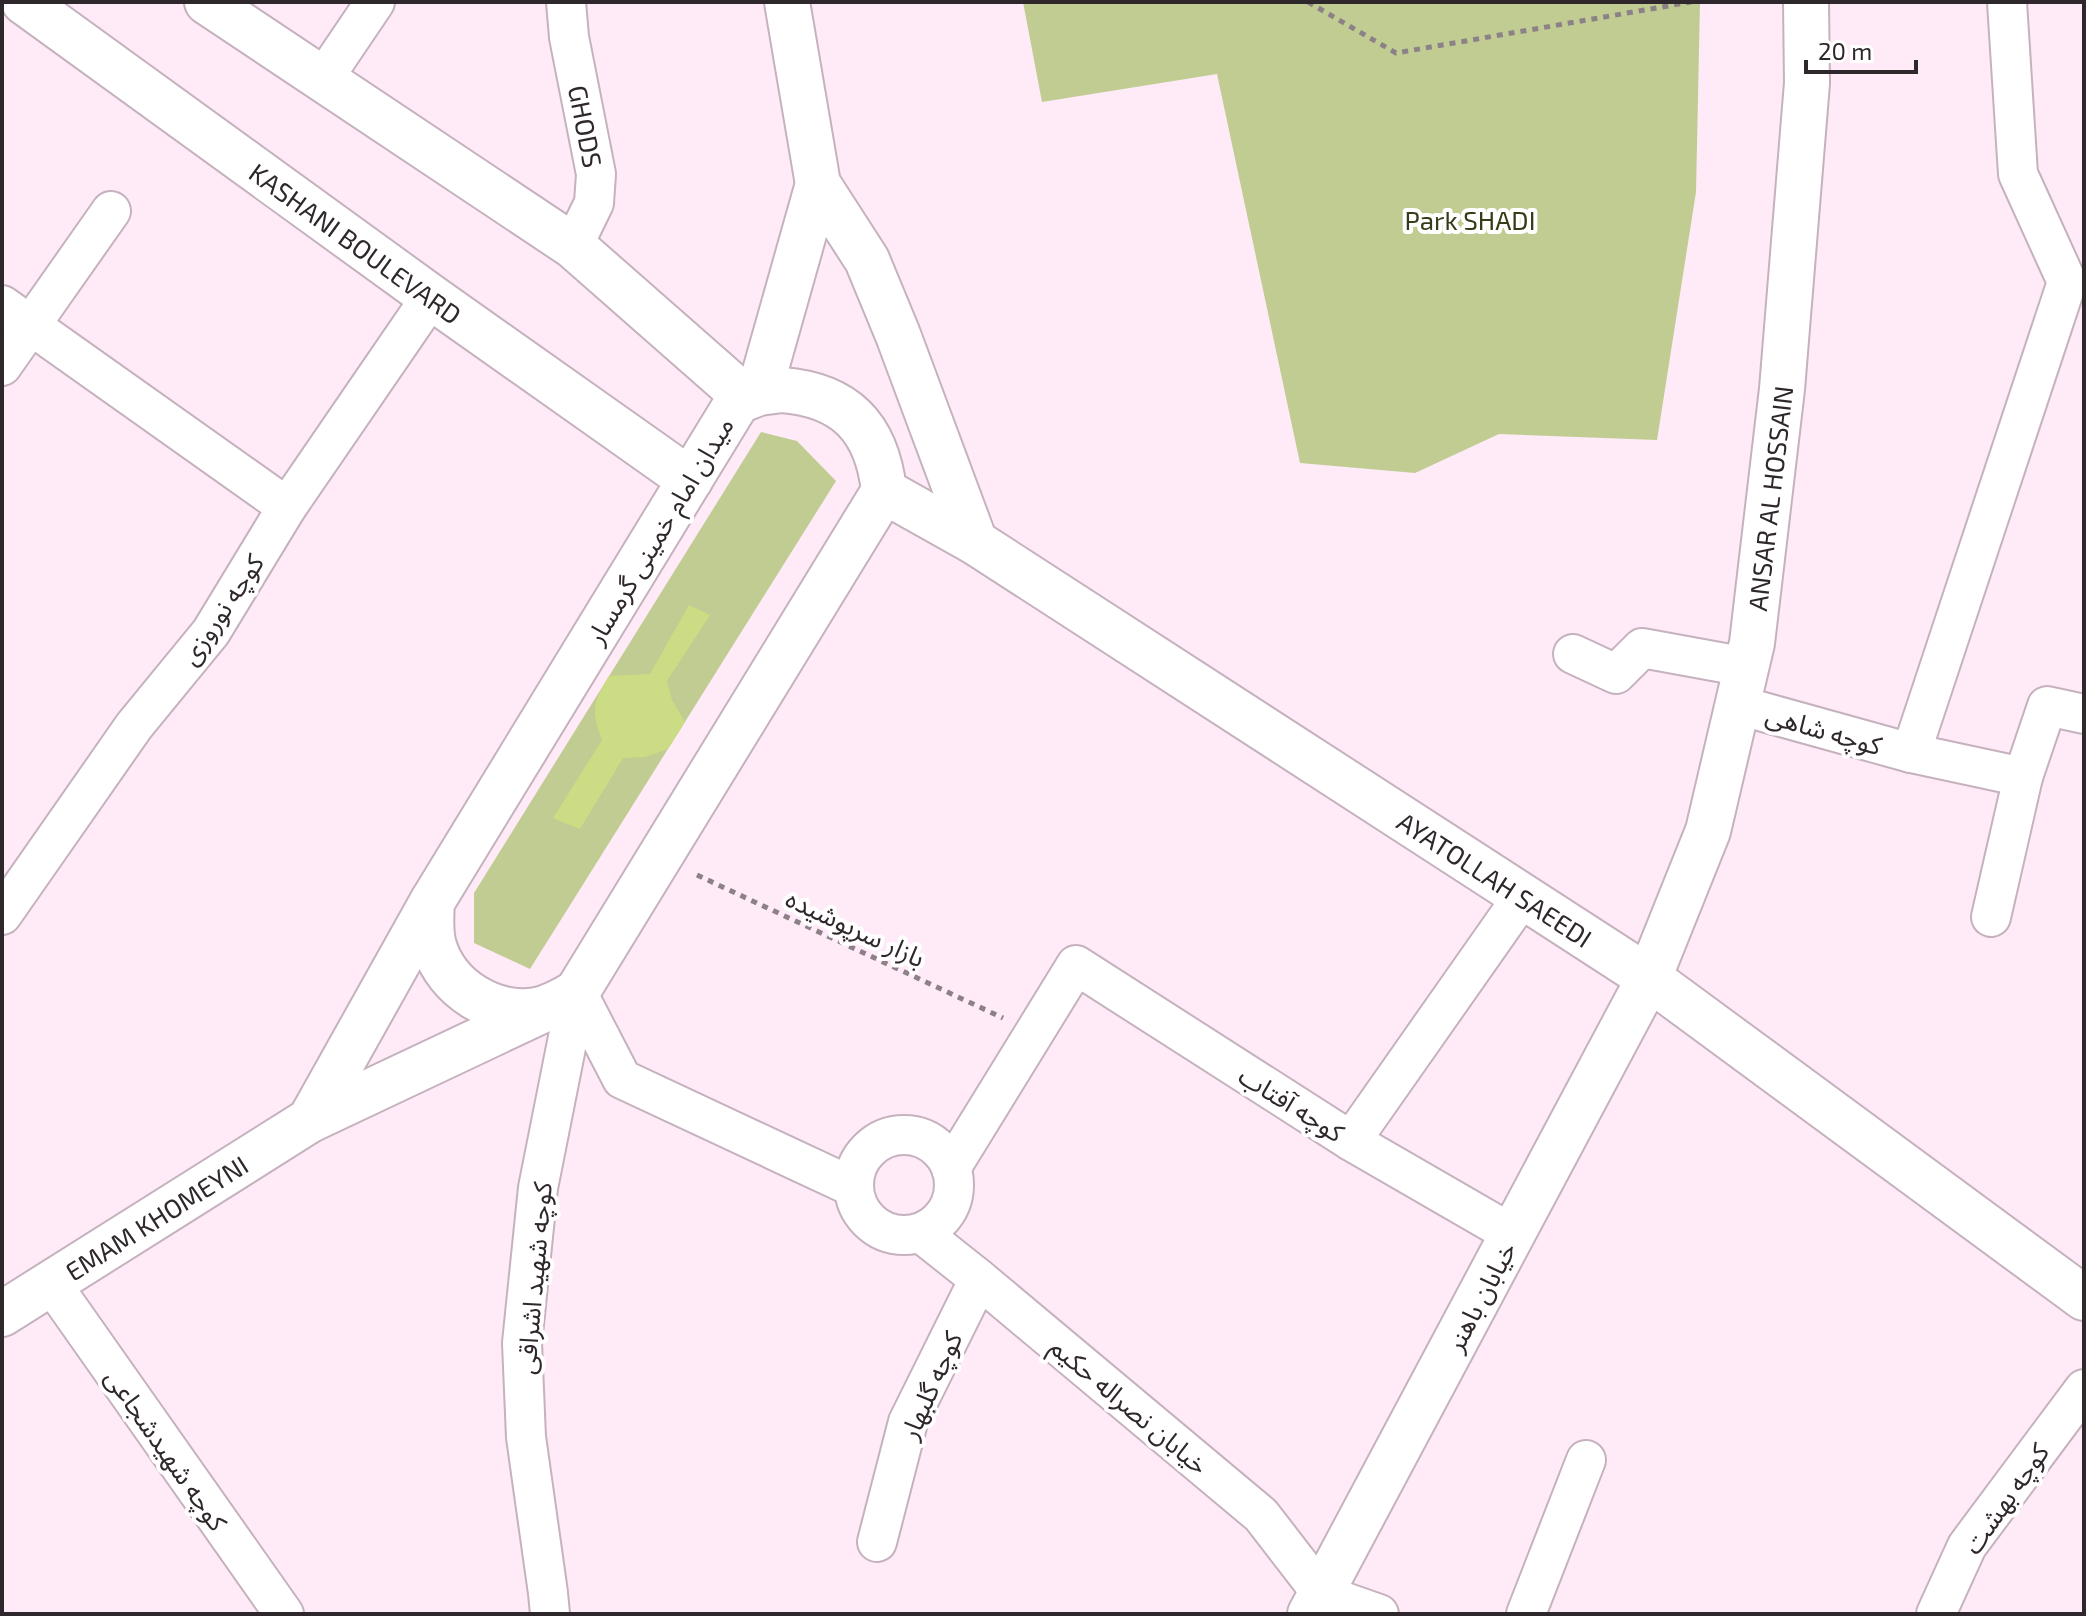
<svg xmlns="http://www.w3.org/2000/svg" width="2086" height="1616" font-family="'Exo 2','Noto Sans Arabic',sans-serif">
	<style>
		.green { fill: #c0cc92 }
		.water { fill: #cbdc84 }
		.lines { fill: none; stroke-linecap: round; stroke-linejoin: round }
		.street-casing { stroke: #c5b2be; stroke-width: 42 }
		.secondary-casing { stroke: #c5b2be; stroke-width: 48 }
		.path { stroke: #8d8188; stroke-width: 5; stroke-dasharray: 6 6; stroke-linecap: butt }
		.street { stroke: #fff; stroke-width: 38 }
		.secondary { stroke: #fff; stroke-width: 44 }
		.labels { text-anchor: middle; dominant-baseline: central; stroke-width: 8; stroke-linejoin: round; paint-order: stroke }
		.street-label { font-size: 26px; fill: #2e272b; stroke: #fff }
		.park-label { font-size: 26px; fill: #363c17; stroke: #fff }
	</style>
	<rect width="100%" height="100%" fill="#feebf7"/>
	<!-- green -->
	<path class="green" d="M1023 2H1700L1696 192 1657 440 1499 434 1415 473 1300 463 1217 74 1042 102Z
		M761 432 797 441 836 481 530 969 474 943V893Z"/>
	<!-- water -->
	<path class="water" d="M689 605 710 615 667 681 672 700 685 722 668 749 645 757 623 758 580 829 553 818 602 740C591 711 593 702 609 676L650 674Z"/>
	<g class="lines">
		<!-- street casing -->
		<g class="street-casing">
			<g id="street">
				<path id="s1" d="M566 2 569 37 596 174 594 203 573 246"/>
				<path d="M323 79 375 2"/>
				<path d="M2 305 287 507"/>
				<path d="M2 366 111 211"/>
				<path d="M1573 654 1616 674 1642 648 1746 667"/>
				<path d="M1738 705 1911 753 2023 777 2047 706 2084 714"/>
				<path d="M1911 753 2067 282 2018 174 2007 2"/>
				<path d="M2 915 134 726 211 632 287 507 431 297"/>
				<path d="M1991 917 2023 777"/>
				<path d="M577 992 622 1079 853 1187"/>
				<circle cx="904" cy="1185" r="50"/>
				<path d="M1351 1141 1523 896"/>
				<path d="M951 1168 1076 965 1351 1141 1512 1234"/>
				<path d="M921 1233 979 1279 1261 1515 1322 1594 1379 1614"/>
				<path d="M51 1283 284 1614"/>
				<path d="M877 1542 908 1422 979 1279"/>
				<path d="M550 1614 548 1593 526 1437 522 1343 538 1188 577 992"/>
				<path d="M1526 1614 1586 1460"/>
				<path d="M1936 1614 1967 1546 2084 1389"/>
			</g>
		</g>
		<!-- secondary casing -->
		<g class="secondary-casing">
			<g id="secondary">
				<path id="s2" d="M24 2 431 297 690 480"/>
				<path d="M207 2 573 246 746 398"/>
				<path d="M787 2 818 184 867 260 898 335 975 542"/>
				<path d="M782 390C846 395 877 428 884 491L577 992C564 1000 552 1007 537 1010 493 1017 447 989 434 946 430 932 431 917 432 902L738 401 759 393Z"/>
				<path d="M759 393 818 184"/>
				<path id="s3" d="M884 491 975 542 1649 978 2084 1298"/>
				<path d="M310 1120 432 902"/>
				<path id="s4" d="M2 1314 310 1120 543 1010"/>
				<path id="s5" d="M1310 1614 1649 978 1708 831 1752 643 1782 389 1807 83 1806 2"/>
			</g>
		</g>
		<!-- path -->
		<path class="path" d="M1308 2 1396 53 1691 2
			M697 875 1003 1018"/>
		<!-- street -->
		<use href="#street" class="street"/>
		<!-- secondary -->
		<use href="#secondary" class="secondary"/>
	</g>
	<g class="labels">
		<!-- street labels -->
		<g class="street-label">
			<text stroke="none"><textPath href="#s1" startOffset="126">GHODS</textPath></text>
			<text stroke="none"><textPath href="#s2" startOffset="410">KASHANI BOULEVARD</textPath></text>
			<text stroke="none"><textPath href="#s5" startOffset="1218">ANSAR AL HOSSAIN</textPath></text>
			<text transform="translate(659 530) rotate(-59)">میدان امام خمینی گرمسار</text>
			<text transform="translate(221 609) rotate(-56)">کوچه نوروزی</text>
			<text transform="translate(1824 729) rotate(16)">کوچه شاهی</text>
			<text stroke="none"><textPath href="#s3" startOffset="724">AYATOLLAH SAEEDI</textPath></text>
			<text transform="translate(856 927) rotate(25)">بازار سرپوشیده</text>
			<text transform="translate(1292 1103) rotate(32)">کوچه آفتاب</text>
			<text stroke="none"><textPath href="#s4" startOffset="182">EMAM KHOMEYNI</textPath></text>
			<text transform="translate(533 1278) rotate(-85)">کوچه شهید اشراقی</text>
			<text transform="translate(1480 1296) rotate(-62)">خیابان باهنر</text>
			<text transform="translate(930 1385) rotate(-66)">کوچه گلبهار</text>
			<text transform="translate(1130 1405) rotate(40)">خیابان نصراله حکیم</text>
			<text transform="translate(167 1449) rotate(55)">کوچه شهیدشجاعی</text>
			<text transform="translate(2005 1498) rotate(-55)">کوچه بهشت</text>
		</g>
		<!-- park labels -->
		<g class="park-label">
			<text x="1470" y="219">Park SHADI</text>
		</g>
	</g>
	<!-- border -->
	<rect width="2086" height="1616" fill="none" stroke="#2e272b" stroke-width="8"/>
	<!-- scale -->
	<path d="M1806 60v12h110v-12" fill="none" stroke="#2e272b" stroke-width="4"/>
	<text x="1818" y="60" font-size="24" fill="#2e272b" stroke="#ffffff" stroke-width="6" paint-order="stroke">20 m</text>
</svg>
